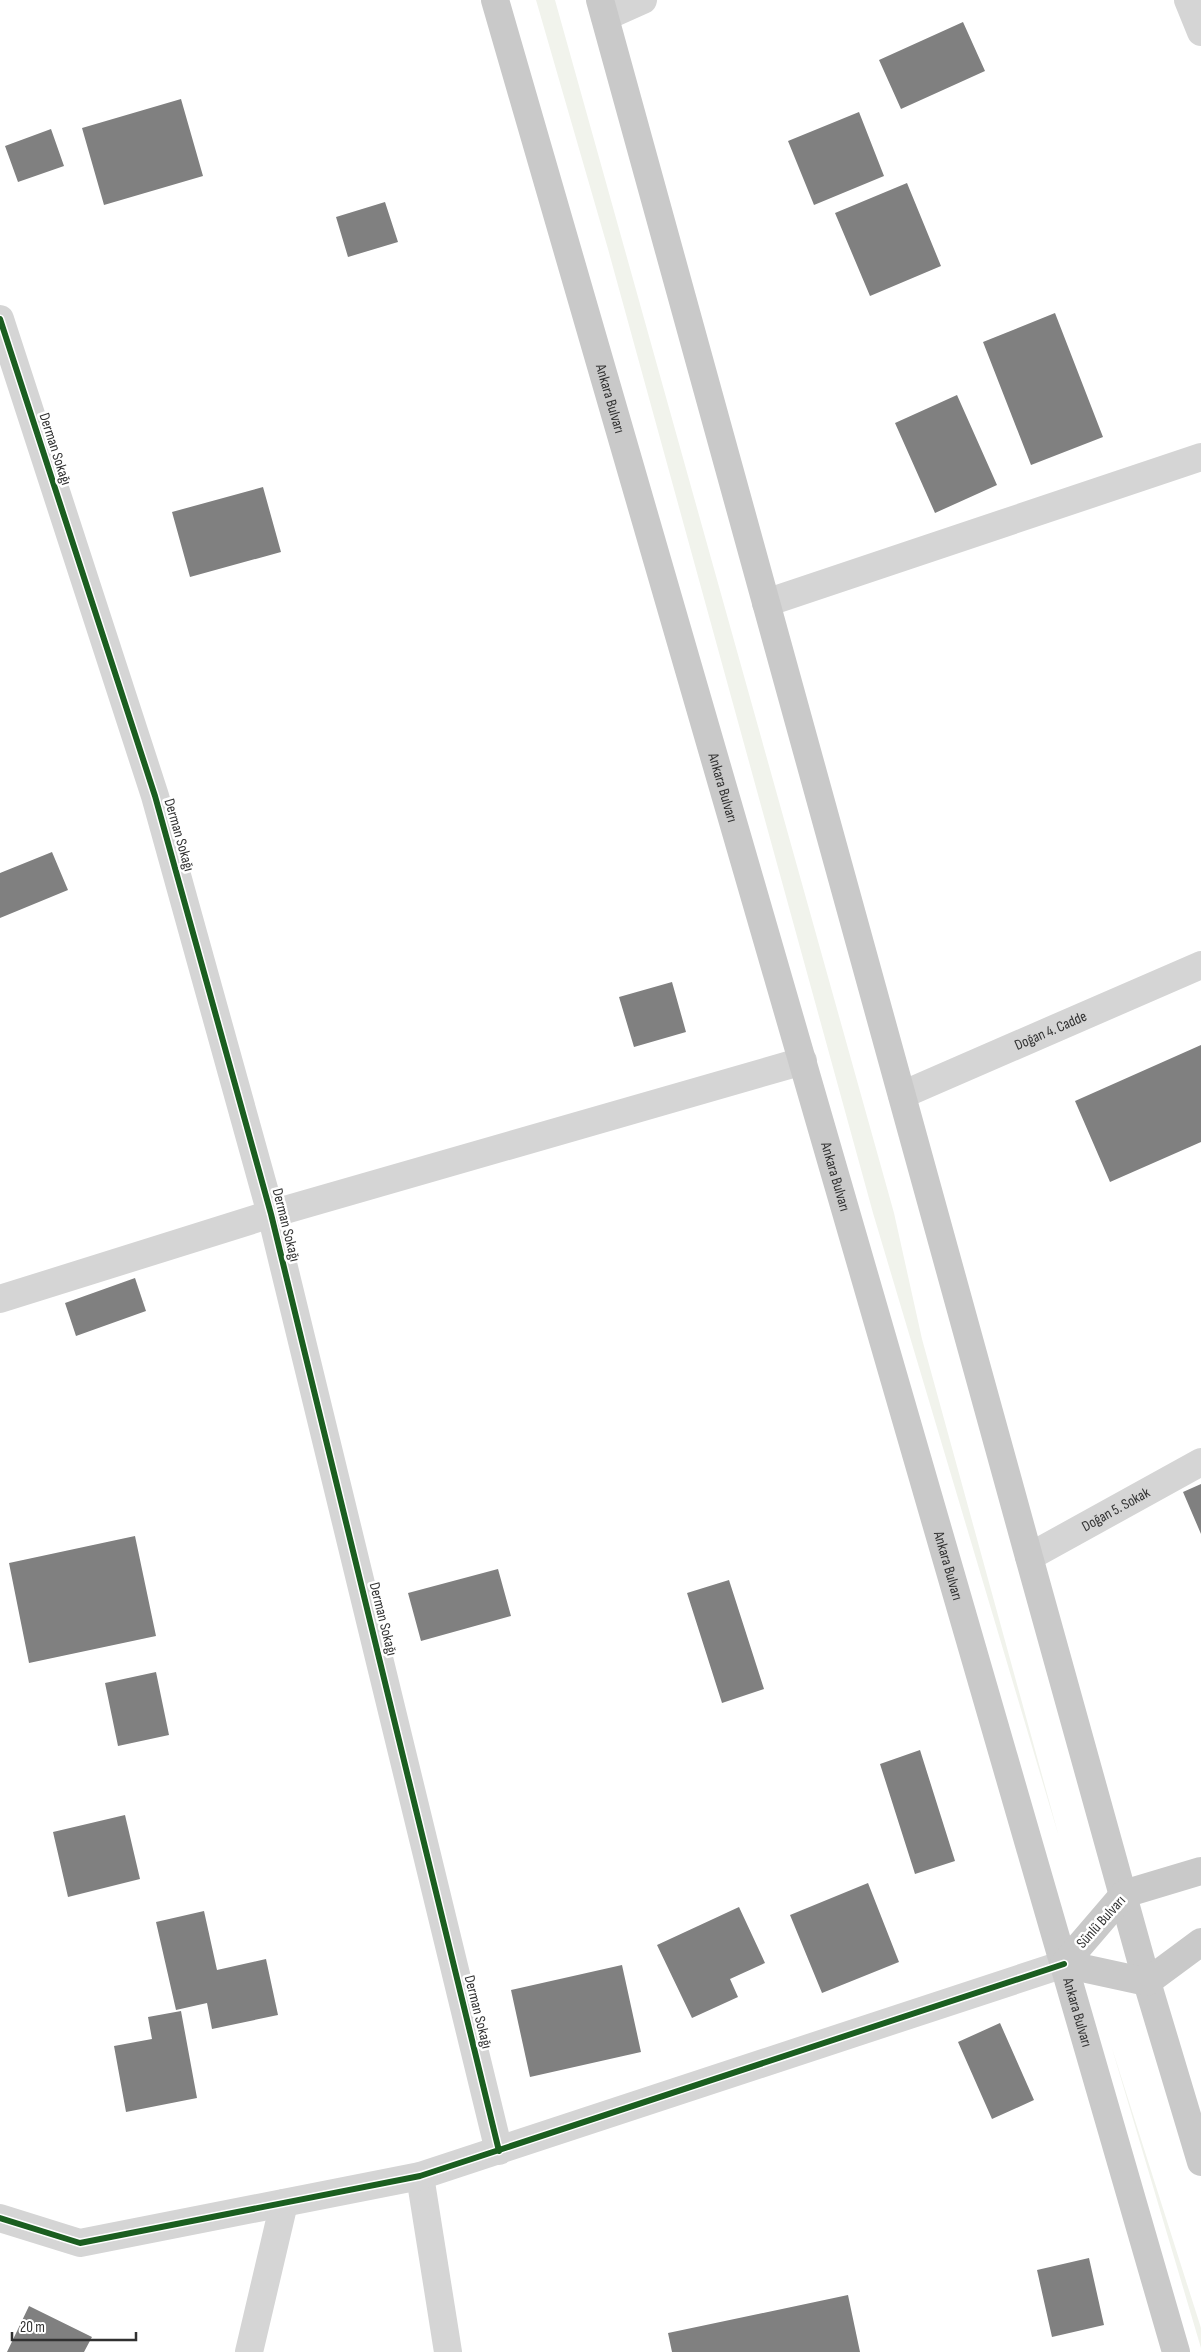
<svg xmlns="http://www.w3.org/2000/svg" width="1201" height="2352" font-family="'Sofia Sans Condensed',sans-serif">
	<style>
		.green { fill: #f1f3ec }
		.building { fill: #808080 }
		.lines { fill: none; stroke-linecap: round; stroke-linejoin: round }
		.minor { stroke: #d5d5d5; stroke-width: 28 }
		.major { stroke: #c9c9c9; stroke-width: 28 }
		.cycleway-casing { stroke: #fff; stroke-width: 9 }
		.cycleway { stroke: #1b5e20; stroke-width: 6 }
		.labels { text-anchor: middle; dominant-baseline: central; stroke-width: 5; stroke-linejoin: round; paint-order: stroke }
		.street-label { font-size: 15px; fill: #313131; stroke: #fff }
	</style>
	<rect width="100%" height="100%" fill="#fff"/>
	<!-- green -->
	<path class="green" d="M536 0H555L894 1213 922 1339 1059 1837 873 1213 608 249Z
		M1111 2045 1201 2328V2348Z"/>
	<!-- building -->
	<path class="building" d="M963 22 985 71 901 109 879 60Z
		M181 99 203 176 104 205 82 128Z
		M859 112 884 176 814 205 788 141Z
		M51 129 64 166 18 182 5 146Z
		M907 183 941 266 870 296 835 213Z
		M385 202 398 242 348 257 336 217Z
		M1055 313 1103 437 1031 465 983 342Z
		M957 395 997 485 935 513 895 423Z
		M263 487 281 552 190 577 172 512Z
		M52 852 68 890 0 918V873Z
		M672 982 686 1032 634 1047 619 997Z
		M1201 1045V1142L1110 1182 1075 1101Z
		M135 1278 146 1311 76 1336 65 1303Z
		M1201 1484V1534L1183 1492Z
		M135 1536 156 1636 29 1663 9 1563Z
		M498 1569 511 1616 421 1641 408 1593Z
		M729 1580 764 1689 722 1703 687 1593Z
		M156 1672 169 1735 118 1746 105 1683Z
		M920 1750 955 1861 915 1874 880 1764Z
		M125 1815 140 1879 68 1897 53 1832Z
		M868 1883 899 1962 822 1993 790 1915Z
		M739 1907 765 1963 730 1979 738 1997 692 2018 657 1945Z
		M204 1911 217 1970 266 1959 278 2015 212 2029 207 2003 176 2010 156 1922Z
		M622 1965 641 2052 530 2077 511 1990Z
		M181 2011 197 2098 126 2112 114 2046 152 2039 148 2017Z
		M1000 2023 1034 2100 992 2119 958 2042Z
		M1089 2258 1104 2325 1052 2337 1037 2270Z
		M848 2295 860 2352H672L668 2333Z
		M29 2306 92 2337 84 2352H7Z"/>
	<g class="lines">
		<!-- minor -->
		<g class="minor">
			<path d="M1188 0 1201 32"/>
			<path d="M605 17 643 0"/>
			<path d="M0 319 155 796 271 1214 499 2151"/>
			<path d="M766 603 1201 457"/>
			<path id="s1" d="M902 1095 1201 965"/>
			<path d="M0 1299 271 1214 803 1061"/>
			<path id="s2" d="M1029 1557 1201 1462"/>
			<path d="M420 2176 448 2352"/>
			<path d="M0 2218 80 2243 420 2176 1064 1964"/>
			<path d="M249 2352 284 2203"/>
		</g>
		<!-- major -->
		<g class="major">
			<path id="s3" d="M495 0 1176 2352"/>
			<path d="M600 0 1029 1557 1147 1982 1201 2162"/>
			<path d="M1201 1871 1124 1894 1064 1964 1147 1982 1201 1942"/>
		</g>
		<!-- cycleway casing -->
		<g class="cycleway-casing">
			<path id="cycleway" d="M0 319 155 796 271 1214 499 2151
				M0 2218 80 2243 420 2176 1064 1964"/>
		</g>
		<!-- cycleway -->
		<use href="#cycleway" class="cycleway"/>
	</g>
	<g class="labels">
		<!-- street labels -->
		<g class="street-label">
			<text stroke="none"><textPath href="#s3" startOffset="415">Ankara Bulvarı</textPath></text>
			<text transform="translate(55 449) rotate(72)">Derman Sokağı</text>
			<text stroke="none"><textPath href="#s3" startOffset="820">Ankara Bulvarı</textPath></text>
			<text transform="translate(179 835) rotate(74)">Derman Sokağı</text>
			<text stroke="none"><textPath href="#s1" startOffset="162">Doğan 4. Cadde</textPath></text>
			<text stroke="none"><textPath href="#s3" startOffset="1225">Ankara Bulvarı</textPath></text>
			<text transform="translate(286 1225) rotate(76)">Derman Sokağı</text>
			<text stroke="none"><textPath href="#s2" startOffset="99">Doğan 5. Sokak</textPath></text>
			<text stroke="none"><textPath href="#s3" startOffset="1630">Ankara Bulvarı</textPath></text>
			<text transform="translate(383 1619) rotate(76)">Derman Sokağı</text>
			<text transform="translate(1101 1922) rotate(-48)">Sünlü Bulvarı</text>
			<text transform="translate(478 2012) rotate(76)">Derman Sokağı</text>
			<text stroke="none"><textPath href="#s3" startOffset="2095">Ankara Bulvarı</textPath></text>
		</g>
	</g>
	<!-- scale -->
	<path d="M12 2332v8h124v-8" fill="none" stroke="#313131" stroke-width="2.5"/>
	<text x="20" y="2332" font-size="15" fill="#313131" stroke="#ffffff" stroke-width="4" paint-order="stroke">20 m</text>
</svg>
